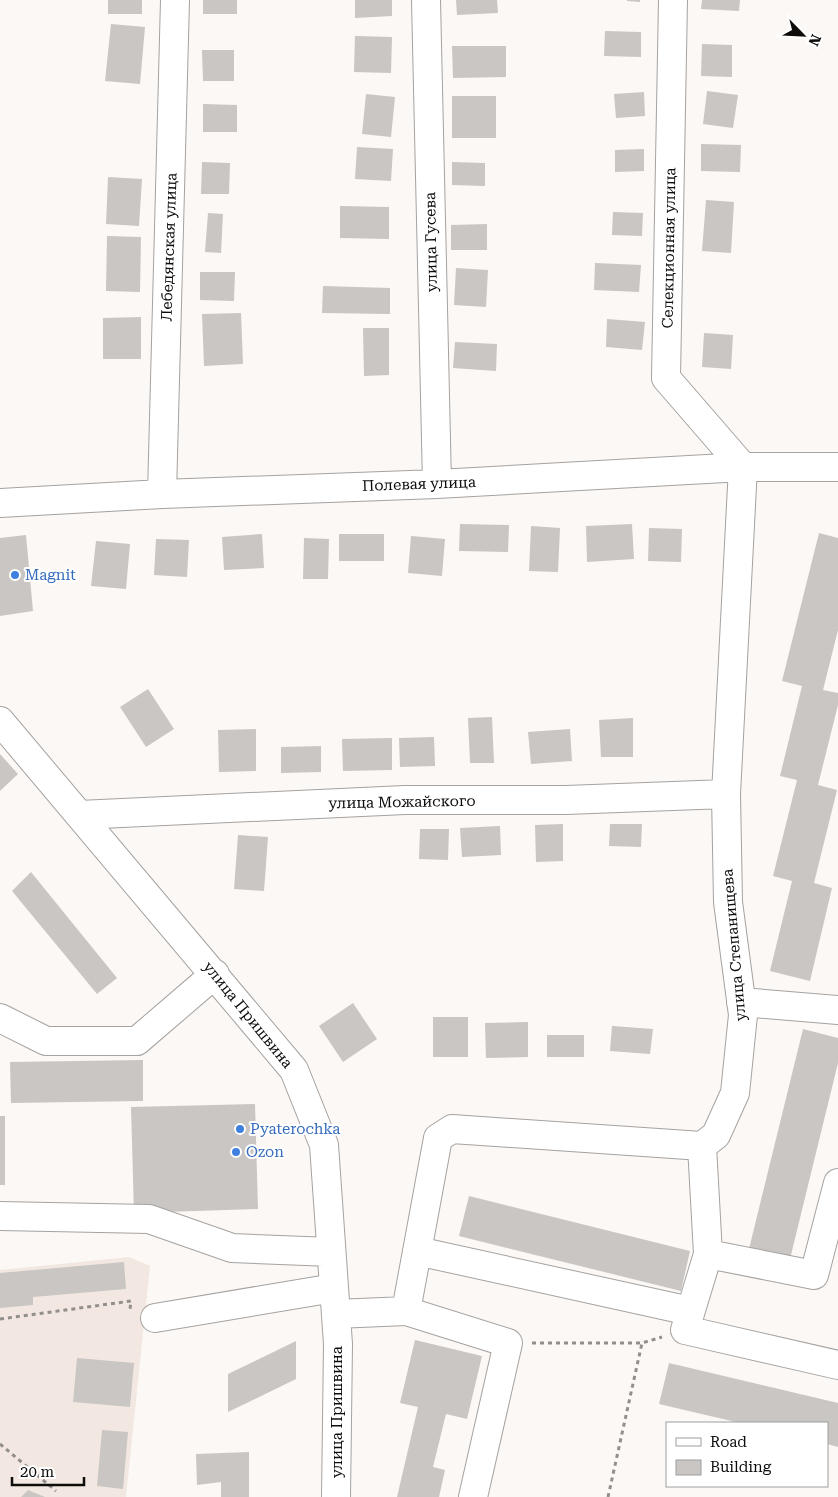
<svg xmlns="http://www.w3.org/2000/svg" width="838" height="1497" font-family="'Roboto Serif',serif">
	<style>
		.built { fill: #f2e8e1 }
		.building { fill: #c9c6c3 }
		.lines { fill: none; stroke-linecap: round; stroke-linejoin: round }
		.minor-casing { stroke: #a5a2a0; stroke-width: 30 }
		.path { stroke: #918e8c; stroke-width: 3; stroke-dasharray: 4 4; stroke-linecap: butt }
		.minor { stroke: #fff; stroke-width: 28 }
		.shop-dot { fill: #3f7fe0; stroke: #fff; stroke-width: 2 }
		.labels { text-anchor: middle; dominant-baseline: central; stroke-width: 4; stroke-linejoin: round; paint-order: stroke }
		.street-label { font-size: 15px; fill: #0d0c0b; stroke: #fff }
		.shop-label { font-size: 15px; fill: #366cbe; stroke: #fff; text-anchor: start }
	</style>
	<rect width="100%" height="100%" fill="#fbf8f5"/>
	<!-- built -->
	<path class="built" d="M129 1257 150 1266 126 1497H0V1270Z"/>
	<!-- building -->
	<path class="building" d="M108 0H142V14H108Z
		M203 0H237V14H203Z
		M355 0H392V16L355 18Z
		M456 0H497L498 13 457 15Z
		M627 0H640V2L627 1Z
		M702 0H740L739 11 701 9Z
		M111 24 145 27 140 84 105 81Z
		M605 31 641 32V57L604 56Z
		M355 36 392 37 391 73 354 72Z
		M702 44 732 45V77L701 76Z
		M452 46H506V77L453 78Z
		M202 50H234V81H203Z
		M707 91 738 95 733 128 703 124Z
		M644 92 645 116 616 118 614 94Z
		M366 94 395 97 391 137 362 134Z
		M452 96H496V138H452Z
		M203 104 237 105V132H203Z
		M701 144 741 145 740 172 701 171Z
		M357 147 393 149 391 181 355 179Z
		M644 149V171L615 172V150Z
		M202 162 230 163 229 194H201Z
		M452 162 485 163V186L452 185Z
		M108 177 142 179 139 226 106 224Z
		M706 200 734 202 731 253 702 251Z
		M340 206 389 207V239L340 238Z
		M613 212 643 213 642 236 612 235Z
		M208 213 223 214 221 253 205 252Z
		M487 224V250H451V225Z
		M107 236 141 237 140 292 106 291Z
		M595 263 641 265 639 292 594 290Z
		M456 268 488 270 486 307 454 305Z
		M200 272H235L234 301 200 300Z
		M323 286 390 288V314L322 313Z
		M241 313 243 364 204 366 202 314Z
		M141 317V359H103V318Z
		M607 319 645 322 642 350 606 347Z
		M363 328H389V375L364 376Z
		M704 333 733 335 731 369 702 367Z
		M455 342 497 344 496 371 453 368Z
		M460 524 509 525 508 552 459 551Z
		M632 524 634 559 587 562 586 526Z
		M531 526 560 528 558 572 529 571Z
		M649 528 682 529 681 562 648 561Z
		M819 533 838 538V630L823 690 838 693V705L818 785 837 790 814 883 832 888 810 981 770 971 792 881 773 876 797 780 780 776 802 686 782 681Z
		M262 534 264 568 224 570 222 537Z
		M339 534H384V561H339Z
		M26 535 33 611 0 616V538Z
		M411 536 445 539 442 576 408 573Z
		M304 538 329 539 328 579H303Z
		M156 539 189 540 187 577 154 575Z
		M96 541 130 544 126 589 91 586Z
		M148 689 174 729 146 747 120 707Z
		M492 717 494 763H470L468 718Z
		M633 718V757H601L599 720Z
		M256 729V771L219 772 218 730Z
		M570 729 572 761 531 764 528 732Z
		M434 737 435 766 400 767 399 738Z
		M392 738V770L343 771 342 739Z
		M321 746V772L281 773V747Z
		M0 754 18 774 0 791Z
		M563 824V861L536 862 535 825Z
		M610 824H642L641 847 609 846Z
		M500 826 501 855 462 857 460 828Z
		M420 829H449L448 860 419 859Z
		M238 835 268 837 264 891 234 889Z
		M31 872 117 978 97 994 12 891Z
		M353 1003 377 1039 343 1062 319 1026Z
		M433 1017H468V1057H433Z
		M528 1022V1057L486 1058 485 1023Z
		M612 1026 653 1029 650 1054 610 1051Z
		M803 1029 838 1038V1063L789 1263 748 1253Z
		M547 1035H584V1057H547Z
		M143 1060V1101L11 1103 10 1062Z
		M255 1104 258 1209 134 1213 131 1107Z
		M0 1116H5V1185H0Z
		M469 1196 690 1251 681 1291 459 1236Z
		M124 1262 126 1289 33 1297V1305L0 1308V1273Z
		M415 1340 482 1356 467 1419 446 1414 433 1467 445 1470 439 1497H397L418 1407 400 1403Z
		M296 1341V1379L228 1412V1374Z
		M77 1358 134 1363 130 1407 73 1402Z
		M669 1363 838 1403V1447L827 1444V1423H740L659 1404Z
		M102 1430 128 1432 123 1489 97 1486Z
		M249 1452V1497H221V1482L197 1485 196 1454Z
		M28 1490 45 1497H21Z"/>
	<g class="lines">
		<!-- minor casing -->
		<g class="minor-casing">
			<path id="minor" d="M426 0 437 484
				M162 494 175 0
				M0 503 162 494 437 484 743 467H838
				M0 721 294 1070 324 1145 338 1344 336 1497
				M79 815 405 800H566L726 794
				M741 1002 838 1010
				M0 1018 46 1041H137L215 974
				M702 1146 708 1254 685 1330 838 1365
				M0 1216 149 1219 232 1248 331 1252
				M417 1251 690 1311
				M708 1254 814 1275 838 1183
				M406 1311 508 1343 473 1497
				M336 1314 406 1311 438 1138 452 1129 702 1146 716 1135 735 1093 743 1015 728 902 726 794 743 467 666 378 673 0
				M155 1318 334 1288"/>
		</g>
		<!-- path -->
		<path class="path" d="M0 1319 131 1301 130 1309
			M532 1343H642L662 1337
			M0 1444 56 1491
			M608 1497 642 1343"/>
		<!-- minor -->
		<use href="#minor" class="minor"/>
	</g>
	<!-- markers -->
	<g class="shop-dot">
		<circle cx="15" cy="575" r="5"/>
		<circle cx="240" cy="1129" r="5"/>
		<circle cx="236" cy="1152" r="5"/>
	</g>
	<g class="labels">
		<!-- street labels -->
		<g class="street-label">
			<text transform="translate(431 242) rotate(-91)">улица Гусева</text>
			<text transform="translate(169 247) rotate(-88)">Лебедянская улица</text>
			<text transform="translate(669 248) rotate(-89)">Селекционная улица</text>
			<text transform="translate(419 484) rotate(-2)">Полевая улица</text>
			<text transform="translate(402 802) rotate(-1)">улица Можайского</text>
			<text transform="translate(734 945) rotate(-95)">улица Степанищева</text>
			<text transform="translate(248 1015) rotate(51)">улица Пришвина</text>
			<text transform="translate(337 1412) rotate(-90)">улица Пришвина</text>
		</g>
		<!-- shop labels -->
		<g class="shop-label">
			<text x="25" y="575">Magnit</text>
			<text x="250" y="1129">Pyaterochka</text>
			<text x="246" y="1152">Ozon</text>
		</g>
	</g>
	<!-- legend -->
	<rect x="666" y="1422" width="162" height="65" fill="#ffffff" stroke="#9e9e9d"/>
	<rect x="676" y="1438" width="25" height="8" fill="#ffffff" stroke="#9e9e9d"/>
	<text x="710" y="1447" font-size="15" fill="#0d0c0b">Road</text>
	<rect x="676" y="1460" width="25" height="15" fill="#c9c6c3" stroke="#9e9e9d"/>
	<text x="710" y="1472" font-size="15" fill="#0d0c0b">Building</text>
	<!-- north arrow -->
	<g transform="translate(803 35) rotate(114)" stroke="#ffffff" stroke-width="4" paint-order="stroke">
	<path d="M0-4L9 19L0 12L-9 19Z" fill="#0d0c0b"/>
	<text y="-8" font-size="14" font-weight="bold" text-anchor="middle" fill="#0d0c0b">N</text>
	</g>
	<!-- scale -->
	<path d="M12 1477v8h72v-8" fill="none" stroke="#0d0c0b" stroke-width="2.5"/>
	<text x="20" y="1477" font-size="15" fill="#0d0c0b" stroke="#ffffff" stroke-width="4" paint-order="stroke">20 m</text>
</svg>
